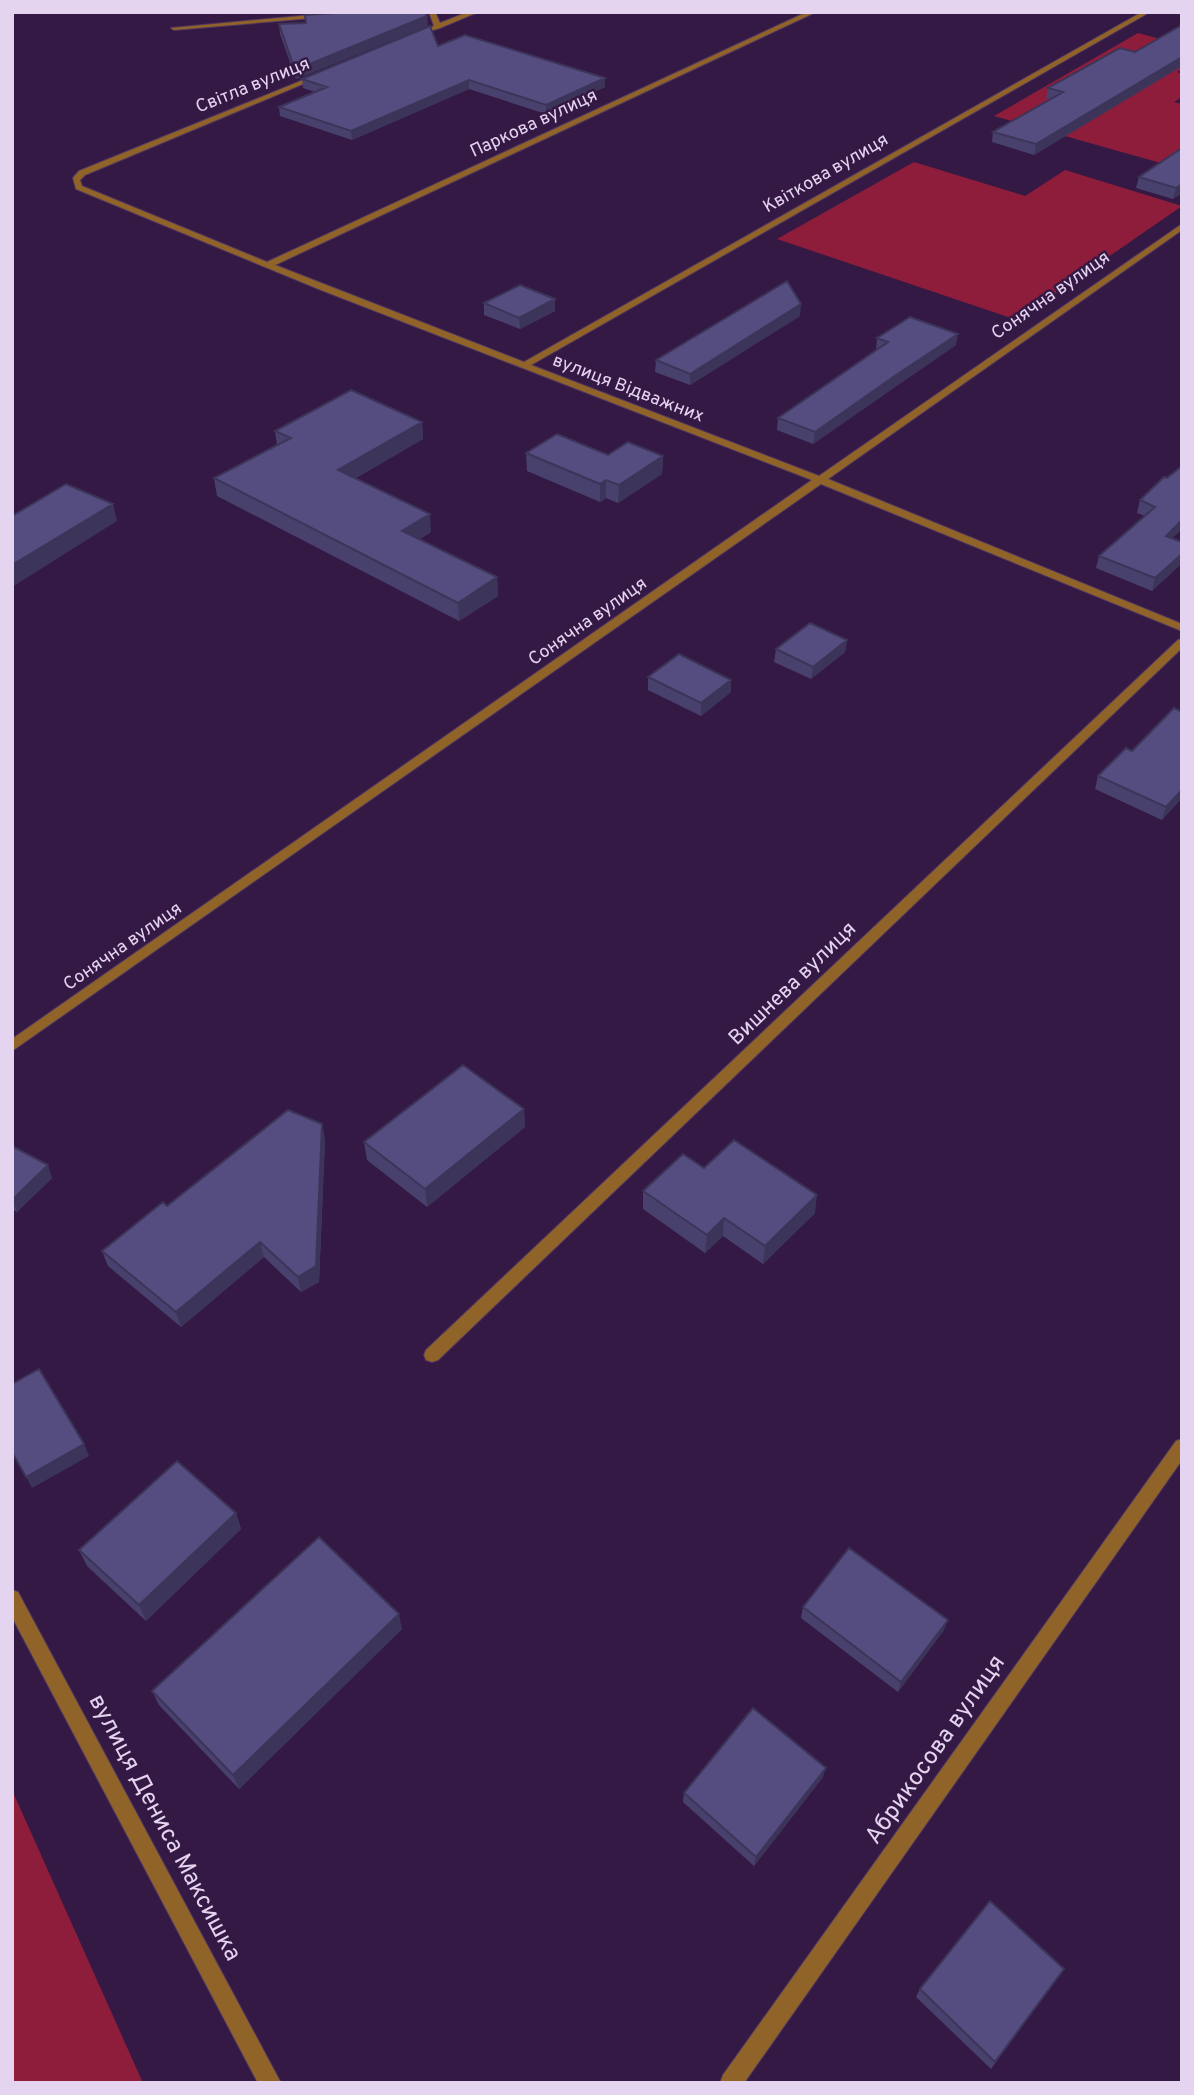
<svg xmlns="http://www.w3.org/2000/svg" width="1194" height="2095" font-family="Overpass,sans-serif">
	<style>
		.green { fill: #8d1d3b }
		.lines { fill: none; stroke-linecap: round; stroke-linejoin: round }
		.minor-casing { stroke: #513760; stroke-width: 2 }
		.tertiary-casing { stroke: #513760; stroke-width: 2 }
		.minor { fill: #906429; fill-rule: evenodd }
		.tertiary { fill: #906429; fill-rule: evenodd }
		.wall { fill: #49416d }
		.shaded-wall { fill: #3c3559 }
		.building { fill: #554c7f; stroke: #3c3559; stroke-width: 2 }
		.labels { text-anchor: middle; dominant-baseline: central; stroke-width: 5; stroke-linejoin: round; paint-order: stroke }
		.far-street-label { font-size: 18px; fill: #e4d4ef; stroke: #351945 }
		.street-label { font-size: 21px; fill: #e4d4ef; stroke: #351945 }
		.near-street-label { font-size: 24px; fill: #e4d4ef; stroke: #351945 }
	</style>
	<rect width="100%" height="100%" fill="#351945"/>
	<!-- green -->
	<path class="green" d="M1138 33 1182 45V69L1177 72 1182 74V97L1174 102 1182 104V169L994 116Z
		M914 162 1025 196 1065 170 1182 206 1017 320 777 239Z
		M12 1790 143 2083H12Z"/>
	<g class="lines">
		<!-- minor casing -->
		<g class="minor-casing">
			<path id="minor" d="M429 12H435L440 23 468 12H478L440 28 414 36V34L434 26Z
				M807 12H816L275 265 524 362 1142 12H1150L531 365 819 476 1182 224V230L828 479 1182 624V631L821 484 12 1051V1039L812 480 321 290 76 189 73 178 79 171 318 74H322V76L85 175 80 180 82 186 267 262Z
				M322 14 324 17 174 30 171 28Z
				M1182 639V648L438 1360 432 1362 426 1360 424 1355 426 1350 1178 640Z
				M1182 1439V1460L744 2083H720L723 2075 1176 1441Z"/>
		</g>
		<!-- tertiary casing -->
		<g class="tertiary-casing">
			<path id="tertiary" d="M12 1590 18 1592 281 2083H258L12 1617Z"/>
		</g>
		<!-- minor -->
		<use href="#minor" class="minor"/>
		<!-- tertiary -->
		<use href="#tertiary" class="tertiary"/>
	</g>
	<!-- wall -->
	<path class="wall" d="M305 15 428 26 296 79 280 34 279 24 306 23Z
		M1182 25V66L1034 155 992 142 993 132 1050 99 1046 98 1048 88 1135 52Z
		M438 46 605 78V87L546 114 469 89 352 140 280 116 279 107 315 92 303 88 302 79Z
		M1182 148V193L1173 199 1136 188 1139 177Z
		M555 299V311L520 329 484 315V303Z
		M800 316 690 385 655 372 656 360Z
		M877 338 956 345 895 387 813 444 777 430 778 418 877 350H876Z
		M422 422 423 439 356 478 431 532 420 539 497 577 498 596 459 621 217 496 214 478 277 445 275 431Z
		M526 453 663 456 662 474 618 503 606 498 600 502 527 471Z
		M1182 466V529L1172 538 1182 542V563L1152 591 1096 568 1099 556 1145 516 1137 513 1140 500Z
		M847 640 845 652 811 679 774 662 776 649Z
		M648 677 731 680V692L701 716 648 690Z
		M1182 712V798L1162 820 1095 789 1098 776 1132 751Z
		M524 1109 525 1127 427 1207 367 1160 364 1142Z
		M322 1124 325 1141 319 1282 301 1292 264 1257 181 1327 108 1266 102 1251 167 1206Z
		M12 1146 52 1178 17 1212 12 1209Z
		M704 1168 815 1213 763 1264 723 1236 705 1253 643 1209V1191Z
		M236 1513 241 1529 146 1621 87 1566 79 1550Z
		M803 1607 944 1630 898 1692 801 1618Z
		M402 1629 239 1789 159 1705 152 1691Z
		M823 1777 754 1866 683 1802 684 1793Z
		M1064 1969 991 2069 916 1997 920 1989Z"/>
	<!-- shaded-wall -->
	<path class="shaded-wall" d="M427 16 428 26 296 79 295 70Z
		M1182 57V66L1034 155 1036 144Z
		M605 78V87L546 114V105Z
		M469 80V89L352 140 351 131Z
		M1182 184V193L1173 199 1176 188Z
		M555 299V311L520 329 519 318Z
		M801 304 800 316 690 385V374Z
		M958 334 956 345 895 387 813 444 815 432 896 375Z
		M422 422 423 439 340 487 338 470Z
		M663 456 662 474 618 503 619 485Z
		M606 480V498L600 502V484Z
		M113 504 117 521 12 587V565Z
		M430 514 431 532 404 549 402 531Z
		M1182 520V529L1162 548 1166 536Z
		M1182 554V563L1152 591 1155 578Z
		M497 577 498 596 459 621 458 603Z
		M847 640 845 652 811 679 813 667Z
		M731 680V692L701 716V703Z
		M1182 790V798L1162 820 1166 807Z
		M524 1109 525 1127 427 1207 425 1189Z
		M322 1124 325 1141 319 1282 301 1292 298 1277Z
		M48 1165 52 1178 17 1212 12 1200Z
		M817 1195 815 1213 763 1264 765 1246Z
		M724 1218 723 1236 705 1253 707 1235Z
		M260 1242 264 1257 181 1327 176 1312Z
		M84 1444 89 1456 32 1488 26 1477Z
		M236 1513 241 1529 146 1621 139 1605Z
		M399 1614 402 1629 239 1789 233 1775Z
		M948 1620 944 1630 898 1692 901 1682Z
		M826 1768 823 1777 754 1866 756 1857Z"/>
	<!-- building -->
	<path class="building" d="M349 12H425L427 16 295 70 279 24 306 23 305 15Z
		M1182 25V57L1036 144 993 132 1063 92 1048 88 1120 48 1135 52Z
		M430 26 438 46 465 35 605 78 546 105 469 80 351 131 279 107 327 87 302 79Z
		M1182 148V184L1176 188 1139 177Z
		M787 281 801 304 690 374 656 360Z
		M520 285 555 299 519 318 484 303Z
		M910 317 958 334 896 375 815 432 778 418 888 342 877 338Z
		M351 390 422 422 338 470 430 514 402 531 497 577 458 603 214 478 291 438 275 431Z
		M557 434 608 455 628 442 663 456 619 485 606 480 600 484 526 453Z
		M1182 466V520L1166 536 1182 542V554L1155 578 1099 556 1155 507 1140 500 1164 477 1167 478Z
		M66 484 113 504 12 565V516Z
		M810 623 847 640 813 667 776 649Z
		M679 654 731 680 701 703 648 677Z
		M1174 708 1182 712V790L1166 807 1098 776 1126 748 1132 751Z
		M463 1065 524 1109 425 1189 364 1142Z
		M288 1110 322 1124 316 1266 298 1277 260 1242 176 1312 102 1251 163 1202 167 1206Z
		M734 1140 817 1195 765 1246 724 1218 707 1235 643 1191 683 1154 704 1168Z
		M12 1146 48 1165 12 1200Z
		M39 1369 84 1444 26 1477 12 1452V1384Z
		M177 1461 236 1513 139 1605 79 1550Z
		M319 1537 399 1614 233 1775 152 1691Z
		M849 1548 948 1620 901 1682 803 1607Z
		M753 1708 826 1768 756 1857 684 1793Z
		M990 1901 1064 1969 995 2062 920 1989Z"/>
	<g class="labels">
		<!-- far-street labels -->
		<g class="far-street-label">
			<text transform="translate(253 86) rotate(-22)">Світла вулиця</text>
			<text transform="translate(534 124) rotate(-25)">Паркова вулиця</text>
			<text transform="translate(826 174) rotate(-30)">Квіткова вулиця</text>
			<text transform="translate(1051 296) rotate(-35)">Сонячна вулиця</text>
			<text transform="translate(628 389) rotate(21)">вулиця Відважних</text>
			<text transform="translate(588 622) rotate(-35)">Сонячна вулиця</text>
			<text transform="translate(123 947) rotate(-35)">Сонячна вулиця</text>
		</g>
		<!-- street labels -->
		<g class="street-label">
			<text transform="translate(793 984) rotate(-44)">Вишнева вулиця</text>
		</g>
		<!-- near-street labels -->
		<g class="near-street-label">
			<text transform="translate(936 1750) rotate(-55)">Абрикосова вулиця</text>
			<text transform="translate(164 1828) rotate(62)">вулиця Дениса Максишка</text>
		</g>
	</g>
	<!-- border -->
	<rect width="1194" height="2095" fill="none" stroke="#e4d4ef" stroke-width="28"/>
</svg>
